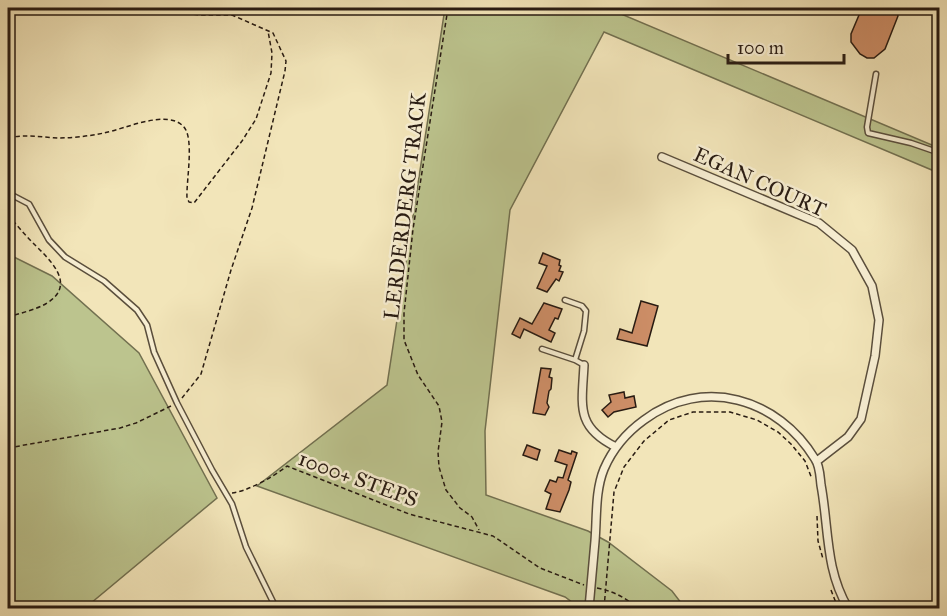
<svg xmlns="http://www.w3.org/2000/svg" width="947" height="616" font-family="'IM FELL Great Primer',serif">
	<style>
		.green { fill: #bcc48e; stroke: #727050; stroke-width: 1.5 }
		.building { fill: #cc8d66; stroke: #281b12; stroke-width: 1.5 }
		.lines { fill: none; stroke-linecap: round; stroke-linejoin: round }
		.lane-casing { stroke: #5a4e3c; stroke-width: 7 }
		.street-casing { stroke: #5a4e3c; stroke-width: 10 }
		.path { stroke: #281b12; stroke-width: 1.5; stroke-dasharray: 4.5 3; stroke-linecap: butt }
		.lane { stroke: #f7eed2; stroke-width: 4 }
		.street { stroke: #f7eed2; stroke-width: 7 }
		.labels { text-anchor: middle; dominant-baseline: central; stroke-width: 5; stroke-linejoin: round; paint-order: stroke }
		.street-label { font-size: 21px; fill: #281b12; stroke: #f7eed2 }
	</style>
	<rect width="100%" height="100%" fill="#f2e5b9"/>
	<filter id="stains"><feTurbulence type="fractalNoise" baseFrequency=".00333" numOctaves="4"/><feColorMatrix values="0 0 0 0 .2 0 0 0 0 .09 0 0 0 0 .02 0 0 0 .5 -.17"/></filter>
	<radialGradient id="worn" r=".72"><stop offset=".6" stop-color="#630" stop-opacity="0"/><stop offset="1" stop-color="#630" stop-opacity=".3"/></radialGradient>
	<!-- green -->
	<path class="green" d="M445 8H607L939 148V173L604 32 510 210 485 431 486 495 588 531 608 542 672 591 685 608H580L565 597 257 486 387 385Z
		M8 254 52 276 139 353 217 498 85 608H8Z"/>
	<!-- building -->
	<path class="building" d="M862 8H895L897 11 898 16 885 49 874 58H867L860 54 851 42V34Z
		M543 253 560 260 559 265 561 266 559 271 563 272 559 281 556 279 547 292 537 288 547 266 539 263Z
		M641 301 658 306 647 346 617 339 620 329 632 333Z
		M544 303 562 309 558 319 555 318 549 330 555 333 551 342 524 329 520 338 512 334 520 318 532 324Z
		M541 368 551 369 549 377 552 378 551 389 549 391 547 403 549 407 545 415 533 413Z
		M624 392 625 398 634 396 636 407 614 412 608 417 602 410 611 402 609 395Z
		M527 445 540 450 537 460 523 455Z
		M559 450 571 454 572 451 577 453 568 480 571 482 569 490 560 512 546 509 551 494 545 491 550 480 556 482 558 477 563 478 567 465 555 461Z"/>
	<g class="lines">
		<!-- lane casing -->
		<g class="lane-casing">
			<path id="lane" d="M876 74 867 127 868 133 911 143 940 153
				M8 193 29 204 49 240 65 257 104 281 137 310 147 325 154 352 177 403 212 470 232 504 246 547 276 608
				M565 300 582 306 586 311 584 331 575 360 584 365
				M542 349 575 360"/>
		</g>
		<!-- street casing -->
		<g class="street-casing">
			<path id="street" d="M662 157 819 223 852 250 872 286 879 320 875 356 861 419 848 437 817 461
				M584 365C582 405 575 427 616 447
				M589 608C591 586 593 563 595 541 597 517 595 491 604 469 613 448 626 433 644 420 703 376 778 398 815 459 820 466 820 477 821 485 829 528 825 569 848 608"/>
		</g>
		<!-- path -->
		<path class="path" d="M134 8 200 15H232L273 33 286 61 285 71 252 208 231 270 201 374 182 398
			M448 8 413 229 404 313V340L418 375 439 406 442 422 438 452 439 467 446 490 460 508 472 517 479 530
			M8 138C24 134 41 137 58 138 73 138 89 136 104 133 125 129 166 109 183 126 195 137 186 181 187 198L189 202 194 203 242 141 256 119 271 73 272 53 268 31
			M8 215C16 224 24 234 33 243 48 258 78 284 47 303 36 310 20 313 8 317
			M8 448 120 428 136 423 171 406
			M232 493C246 492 275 476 287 466L409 514 493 536 540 568 584 585
			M817 516 818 541 823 559
			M597 588C613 591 626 598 638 608
			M831 590 838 608
			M604 608 614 492 624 467 644 441 669 420 693 412H730L757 420 778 432 791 444 805 461 812 479"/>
		<!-- lane -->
		<use href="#lane" class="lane"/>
		<!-- street -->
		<use href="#street" class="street"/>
	</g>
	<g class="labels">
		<!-- street labels -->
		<g class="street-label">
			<text transform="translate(760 182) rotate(24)">EGAN COURT</text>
			<text transform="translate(405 206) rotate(-83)">LERDERDERG TRACK</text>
			<text transform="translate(358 479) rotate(20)">1000+ STEPS</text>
		</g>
	</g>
	<!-- margin -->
	<rect width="947" height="616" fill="none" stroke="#f2e5b9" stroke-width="30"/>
	<rect x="9" y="9" width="929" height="598" fill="none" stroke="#281b12" stroke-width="3"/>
	<rect x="15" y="15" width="917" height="586" fill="none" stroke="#281b12" stroke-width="1.5"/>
	<!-- scale -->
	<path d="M728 54v9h116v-9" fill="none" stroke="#281b12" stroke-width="3"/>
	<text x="737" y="54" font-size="18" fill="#281b12" stroke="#f7eed2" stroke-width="4.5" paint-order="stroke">100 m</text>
	<rect width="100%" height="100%" filter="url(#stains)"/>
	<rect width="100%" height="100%" fill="url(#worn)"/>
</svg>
